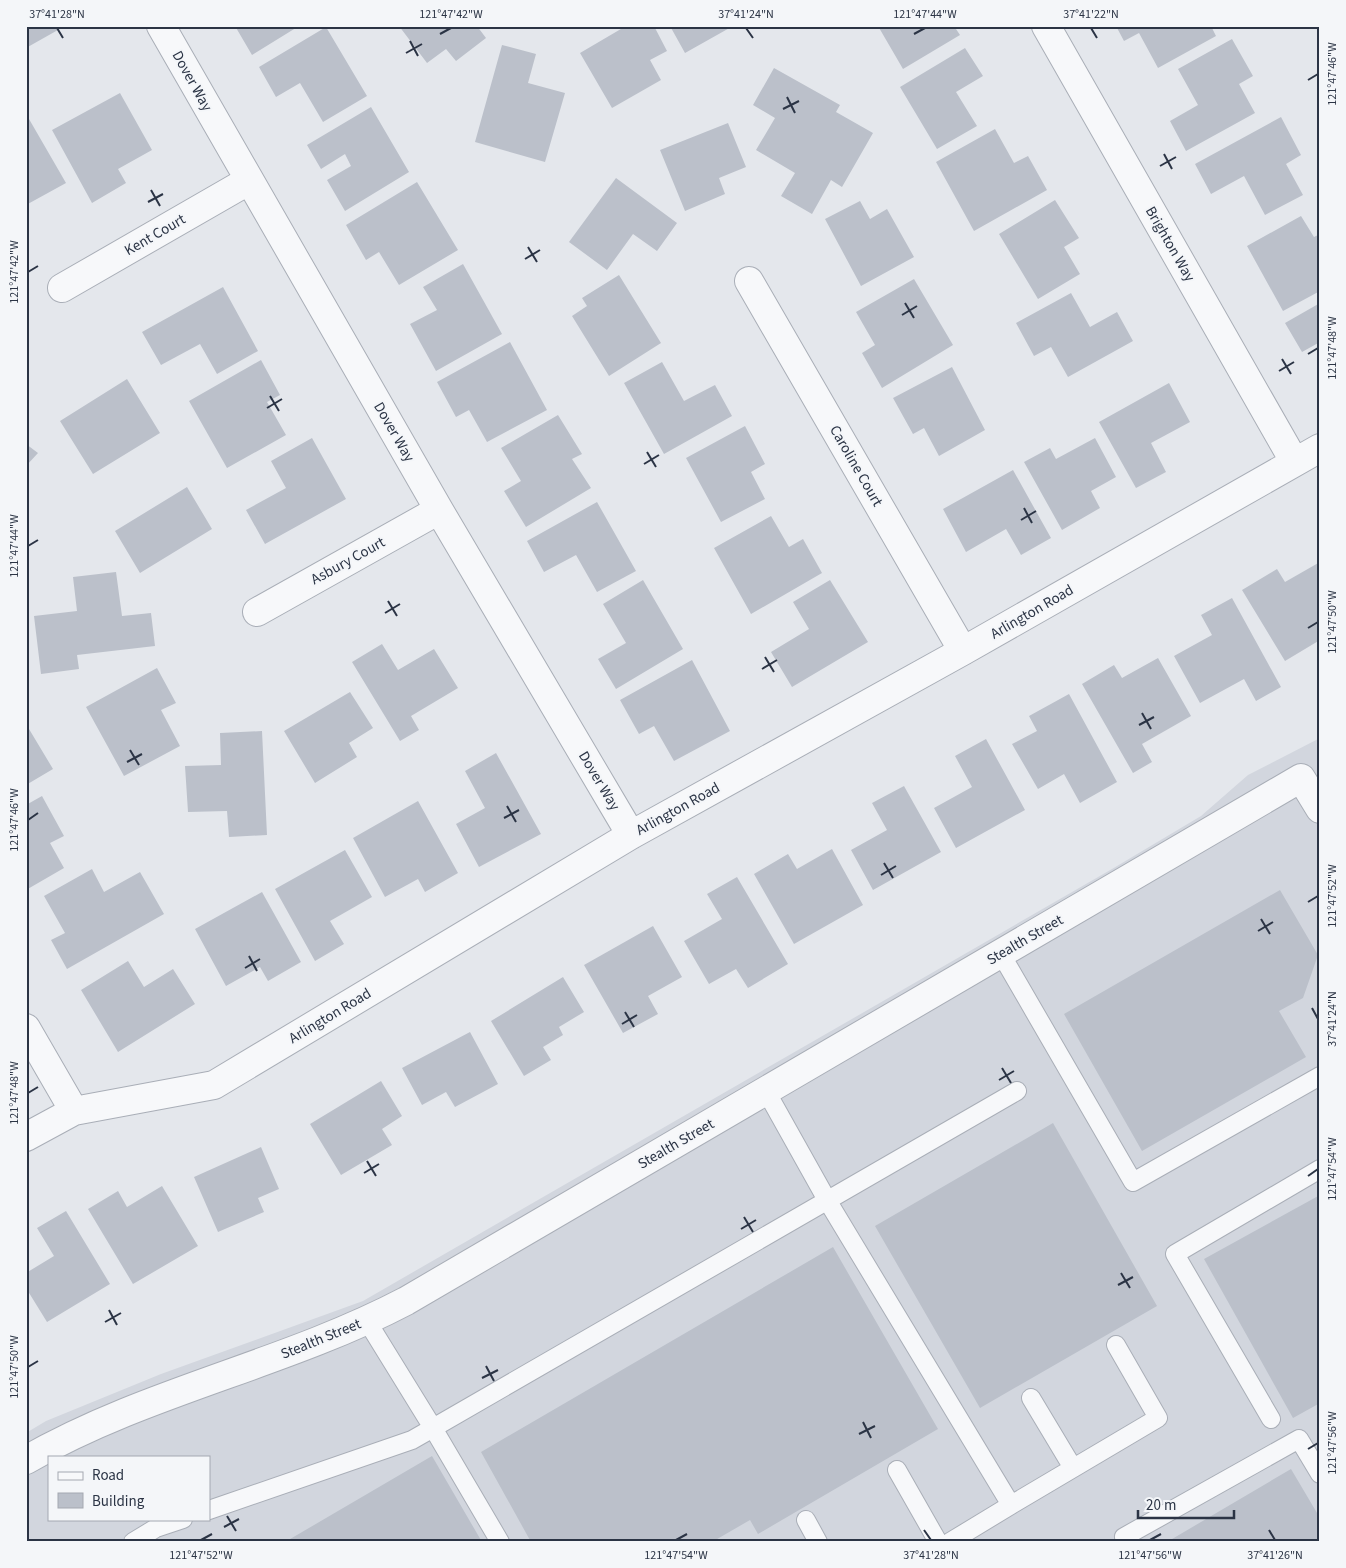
<svg xmlns="http://www.w3.org/2000/svg" width="1346" height="1568" font-family="'Source Sans 3',sans-serif">
	<style>
		.built { fill: #d2d6de; fill-rule: evenodd }
		.building { fill: #bbc0ca }
		.lines { fill: none; stroke-linecap: round; stroke-linejoin: round }
		.service-casing { stroke: #a9aeb7; stroke-width: 20 }
		.minor-casing { stroke: #a9aeb7; stroke-width: 30 }
		.service { stroke: #f7f8fa; stroke-width: 18 }
		.minor { stroke: #f7f8fa; stroke-width: 28 }
		.ticks { fill: none; stroke: #2b3445; stroke-width: 2 }
		.labels { text-anchor: middle; dominant-baseline: central; stroke-width: 4; stroke-linejoin: round; paint-order: stroke }
		.street-label { font-size: 15px; fill: #2b3445; stroke: #f4f6f9 }
		.neatline { fill: none; stroke: #2b3445; stroke-width: 2 }
		.ticks-label { font-size: 12px; text-anchor: middle; fill: #2b3445 }
	</style>
	<rect width="100%" height="100%" fill="#e4e7ec"/>
	<!-- built -->
	<path class="built" d="M1320 738V1542H26V1433L46 1421 161 1374 363 1301 1112 869 1201 816 1248 775ZM49 1457H209V1519H49Z"/>
	<!-- building -->
	<path class="building" d="M26 26H65L26 48Z
		M235 26H299L252 55Z
		M399 26H477L486 38 456 61 446 49 427 63Z
		M626 26H654L667 51 650 60 661 80 612 108 580 53Z
		M670 26H733L685 53Z
		M878 26H954L960 35 903 69Z
		M1116 26H1211L1216 36 1158 68 1139 33 1124 41Z
		M326 27 367 96 323 122 300 83 276 97 259 67Z
		M1232 39 1253 76 1239 84 1255 113 1186 151 1170 121 1198 105 1178 69Z
		M502 45 536 54 528 83 565 93 545 162 475 142Z
		M965 48 983 76 956 92 977 126 937 149 900 87Z
		M774 68 840 105 836 112 873 133 842 187 831 180 812 214 781 196 795 173 756 150 775 118 753 105Z
		M120 93 152 150 118 169 126 183 92 203 52 130Z
		M371 107 409 172 345 211 327 180 351 166 345 154 321 169 307 145Z
		M1281 117 1301 155 1286 164 1303 195 1265 215 1244 176 1211 194 1195 164Z
		M29 119 66 183 26 205V120Z
		M728 123 746 167 719 178 725 194 685 211 660 150Z
		M995 129 1014 163 1028 156 1047 190 974 231 936 162Z
		M616 178 677 223 657 251 633 234 607 270 569 242Z
		M417 182 458 250 399 285 379 252 366 260 346 225Z
		M1055 200 1079 238 1064 247 1080 274 1038 299 999 234Z
		M860 201 870 219 887 209 914 257 861 286 825 219Z
		M1301 216 1314 237 1320 234V291L1283 311 1247 246Z
		M463 264 502 334 436 371 410 324 437 310 423 287Z
		M619 275 661 343 609 376 572 316 587 306 582 298Z
		M914 279 953 345 882 388 862 353 875 345 856 312Z
		M223 287 258 351 217 374 200 344 161 365 142 332Z
		M1071 293 1090 327 1117 312 1133 341 1068 377 1051 347 1034 356 1016 323Z
		M1320 303V342L1302 352 1285 323Z
		M510 342 547 410 487 442 469 410 456 417 437 382Z
		M261 360 280 395 267 402 286 435 227 468 189 401Z
		M662 362 684 401 715 385 732 416 664 454 624 383Z
		M952 367 985 430 939 456 924 428 913 434 893 398Z
		M127 379 160 433 93 474 60 421Z
		M1169 383 1190 422 1151 443 1166 472 1136 488 1099 422Z
		M558 415 582 454 572 459 591 488 526 527 504 491 521 481 501 448Z
		M745 426 765 464 751 472 765 499 721 522 686 458Z
		M312 438 346 499 265 544 246 510 286 488 271 461Z
		M1095 438 1116 477 1091 491 1100 508 1062 530 1024 462 1050 448 1056 459Z
		M26 444 38 453 26 466Z
		M1013 470 1051 538 1021 555 1006 529 966 552 943 509Z
		M187 487 212 529 140 573 115 531Z
		M597 502 636 571 597 592 576 555 544 572 527 541Z
		M771 516 789 547 803 539 822 573 751 614 714 548Z
		M1320 562V640L1285 661 1242 590 1277 569 1285 582Z
		M116 572 122 616 151 613 155 646 77 655 79 669 41 674 34 616 77 611 73 577Z
		M643 580 683 649 616 689 598 659 626 643 603 604Z
		M830 580 868 642 792 687 771 652 809 629 793 602Z
		M1232 598 1281 687 1256 701 1244 679 1200 703 1174 656 1212 635 1201 615Z
		M382 644 398 670 434 649 458 688 411 716 419 730 400 741 352 662Z
		M1158 658 1191 716 1142 744 1152 762 1133 773 1082 684 1114 665 1122 678Z
		M692 660 730 731 674 761 654 726 639 734 620 700Z
		M157 668 176 703 161 710 180 746 124 776 86 707Z
		M350 692 373 728 349 743 357 757 315 783 284 731Z
		M1069 694 1117 782 1080 803 1064 774 1038 789 1012 744 1037 731 1029 716Z
		M26 724 53 769 26 785Z
		M262 731 267 835 229 837 227 811 188 812 185 766 221 765 220 733Z
		M986 739 1025 810 956 848 934 808 972 787 955 756Z
		M496 753 541 834 479 867 456 824 485 808 465 771Z
		M904 786 941 852 873 890 851 850 887 830 872 803Z
		M42 796 64 836 50 843 64 868 26 890V805Z
		M418 801 458 873 425 892 418 879 385 897 353 838Z
		M832 849 863 905 794 944 754 874 788 854 797 869Z
		M345 850 372 897 330 921 344 944 315 961 275 889Z
		M92 869 104 892 140 872 164 914 67 969 51 940 65 933 44 896Z
		M737 877 788 964 748 988 736 969 709 984 684 941 722 919 707 894Z
		M1280 890 1318 955 1303 998 1279 1011 1306 1057 1142 1151 1064 1014Z
		M262 892 301 962 268 981 260 967 226 986 195 929Z
		M653 926 682 977 648 996 658 1014 623 1033 584 965Z
		M128 961 144 987 173 969 195 1004 118 1052 81 990Z
		M563 977 584 1012 559 1027 563 1035 543 1047 551 1060 524 1076 491 1021Z
		M470 1032 498 1084 455 1107 446 1092 422 1105 402 1068Z
		M381 1081 402 1116 382 1129 392 1145 341 1175 310 1124Z
		M1053 1123 1157 1306 980 1408 875 1226Z
		M261 1147 279 1189 258 1198 264 1212 218 1232 194 1177Z
		M162 1186 198 1246 133 1284 88 1209 118 1191 127 1207Z
		M1320 1195V1403L1293 1418 1204 1259Z
		M66 1211 110 1284 47 1322 26 1288V1273L54 1256 37 1228Z
		M833 1247 938 1429 758 1534 750 1520 712 1542H531L481 1452Z
		M432 1456 482 1542H285Z
		M1291 1469 1320 1518V1542H1167Z"/>
	<g class="lines">
		<!-- service casing -->
		<g class="service-casing">
			<path id="service" d="M1001 954 1133 1182 1320 1076
				M766 1091 827 1200 1011 1505 950 1542
				M1031 1398 1073 1468
				M1271 1419 1175 1254 1320 1169
				M897 1470 938 1542
				M1011 1505 1158 1418 1116 1345
				M209 1510 412 1440 433 1428 367 1321
				M806 1520 818 1542
				M133 1542 156 1528 183 1519
				M500 1542 433 1428 1017 1091
				M1125 1542 1124 1537 1299 1439 1320 1474"/>
		</g>
		<!-- minor casing -->
		<g class="minor-casing">
			<path id="minor" d="M161 26 439 510 631 835
				M1046 26 1294 461
				M749 281 963 651
				M62 288 248 181
				M257 612 439 510
				M26 1028 74 1111
				M26 1137 74 1111 214 1085 631 835 963 651 1320 448
				M26 1460C146 1391 284 1365 406 1301L1301 778 1320 809"/>
		</g>
		<!-- service -->
		<use href="#service" class="service"/>
		<!-- minor -->
		<use href="#minor" class="minor"/>
	</g>
	<!-- ticks -->
	<path class="ticks" d="M57 28 63 38M746 28 753 38M1091 28 1097 38M440 34 451 28M914 34 925 28M410 41 418 56M406 53 422 44M1308 80 1318 74M787 97 795 113M783 109 799 101M1164 154 1172 169M1160 166 1176 157M151 190 160 206M148 202 163 194M528 247 537 262M525 259 540 250M28 272 38 266M905 303 914 318M902 315 917 306M1308 354 1318 348M1282 359 1291 374M1279 371 1294 362M270 396 279 411M267 408 282 399M647 452 656 467M644 464 659 455M1024 508 1032 523M1021 520 1036 511M28 546 38 540M388 601 397 616M385 613 400 604M1308 628 1318 622M765 657 774 672M762 669 777 660M1142 713 1151 729M1139 725 1154 717M130 750 139 765M127 762 142 754M507 806 516 822M504 818 519 810M28 820 38 813M884 863 893 878M881 875 896 866M1308 902 1318 896M1261 919 1270 934M1258 931 1273 922M249 956 257 971M245 968 260 959M1312 1008 1318 1019M625 1012 634 1027M622 1024 637 1015M1002 1068 1011 1083M999 1080 1014 1071M28 1093 38 1087M367 1161 376 1176M364 1173 379 1164M1308 1176 1318 1169M744 1217 753 1232M741 1229 756 1220M1121 1273 1130 1288M1118 1285 1133 1277M109 1310 117 1325M105 1322 121 1313M486 1366 494 1381M28 1367 38 1361M482 1378 498 1370M863 1422 871 1438M859 1434 875 1426M1308 1449 1318 1443M227 1516 236 1531M224 1527 239 1519M924 1530 931 1540M1269 1530 1275 1540M201 1540 212 1534M676 1540 687 1534M1150 1540 1161 1534"/>
	<g class="labels">
		<!-- street labels -->
		<g class="street-label">
			<text transform="translate(192 81) rotate(61)">Dover Way</text>
			<text transform="translate(155 235) rotate(-30)">Kent Court</text>
			<text transform="translate(1170 244) rotate(60)">Brighton Way</text>
			<text transform="translate(394 432) rotate(60)">Dover Way</text>
			<text transform="translate(856 466) rotate(60)">Caroline Court</text>
			<text transform="translate(348 561) rotate(-29)">Asbury Court</text>
			<text transform="translate(1032 612) rotate(-30)">Arlington Road</text>
			<text transform="translate(599 781) rotate(59)">Dover Way</text>
			<text transform="translate(678 809) rotate(-29)">Arlington Road</text>
			<text transform="translate(1025 940) rotate(-30)">Stealth Street</text>
			<text transform="translate(330 1016) rotate(-31)">Arlington Road</text>
			<text transform="translate(676 1144) rotate(-30)">Stealth Street</text>
			<text transform="translate(321 1339) rotate(-22)">Stealth Street</text>
		</g>
	</g>
	<!-- border -->
	<rect width="1346" height="1568" fill="none" stroke="#f4f6f9" stroke-width="55"/>
	<!-- legend -->
	<rect x="48" y="1456" width="162" height="65" fill="#f4f6f9" stroke="#a4a8b1"/>
	<rect x="58" y="1472" width="25" height="8" fill="#f7f8fa" stroke="#a4a8b1"/>
	<text x="92" y="1480" font-size="15" fill="#2b3445">Road</text>
	<rect x="58" y="1493" width="25" height="15" fill="#bbc0ca" stroke="#a4a8b1"/>
	<text x="92" y="1506" font-size="15" fill="#2b3445">Building</text>
	<!-- scale -->
	<path d="M1138 1510v8h96v-8" fill="none" stroke="#2b3445" stroke-width="2.5"/>
	<text x="1146" y="1510" font-size="15" fill="#2b3445" stroke="#f4f6f9" stroke-width="4" paint-order="stroke">20 m</text>
	<rect x="28" y="28" width="1290" height="1512" class="neatline"/>
	<g class="ticks-label">
		<text x="57" y="18">37°41'28"N</text>
		<text x="451" y="18">121°47'42"W</text>
		<text x="746" y="18">37°41'24"N</text>
		<text x="925" y="18">121°47'44"W</text>
		<text x="1091" y="18">37°41'22"N</text>
		<text transform="translate(1332 74) rotate(-90)" y="4">121°47'46"W</text>
		<text transform="translate(14 272) rotate(-90)" y="4">121°47'42"W</text>
		<text transform="translate(1332 348) rotate(-90)" y="4">121°47'48"W</text>
		<text transform="translate(14 546) rotate(-90)" y="4">121°47'44"W</text>
		<text transform="translate(1332 622) rotate(-90)" y="4">121°47'50"W</text>
		<text transform="translate(14 820) rotate(-90)" y="4">121°47'46"W</text>
		<text transform="translate(1332 896) rotate(-90)" y="4">121°47'52"W</text>
		<text transform="translate(1332 1019) rotate(-90)" y="4">37°41'24"N</text>
		<text transform="translate(14 1093) rotate(-90)" y="4">121°47'48"W</text>
		<text transform="translate(1332 1169) rotate(-90)" y="4">121°47'54"W</text>
		<text transform="translate(14 1367) rotate(-90)" y="4">121°47'50"W</text>
		<text transform="translate(1332 1443) rotate(-90)" y="4">121°47'56"W</text>
		<text x="201" y="1559">121°47'52"W</text>
		<text x="676" y="1559">121°47'54"W</text>
		<text x="931" y="1559">37°41'28"N</text>
		<text x="1150" y="1559">121°47'56"W</text>
		<text x="1275" y="1559">37°41'26"N</text>
	</g>
</svg>
